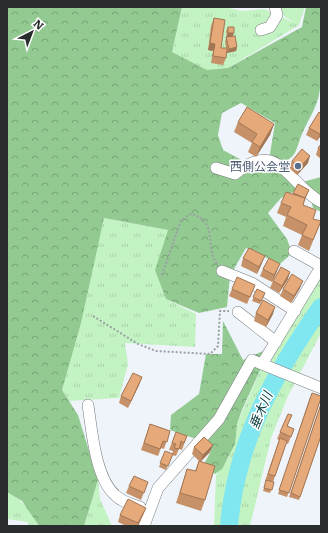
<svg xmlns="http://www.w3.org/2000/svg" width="328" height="533" font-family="Literata,'Noto Sans JP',serif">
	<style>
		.grass { fill: url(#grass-tufts) }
		.forest { fill: url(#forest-crowns) }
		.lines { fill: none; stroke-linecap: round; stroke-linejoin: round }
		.river { stroke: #80e6ef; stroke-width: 18 }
		.minor-casing { stroke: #787d81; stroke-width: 12 }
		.path { stroke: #9b9fa3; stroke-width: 2; stroke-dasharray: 2 2; stroke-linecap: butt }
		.minor { stroke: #fff; stroke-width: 11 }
		.wall { fill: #c69168 }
		.shaded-wall { fill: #a17655 }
		.building { fill: #e6a979; stroke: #a17655 }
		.service-dot { fill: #5c6f8a; stroke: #fff; stroke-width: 1.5 }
		.labels { text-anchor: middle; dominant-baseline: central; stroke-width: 3; stroke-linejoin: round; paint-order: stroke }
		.service-label { font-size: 12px; fill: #4e5e75; stroke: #fff; text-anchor: end }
		.water-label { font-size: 13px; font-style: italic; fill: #073a3e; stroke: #fff }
	</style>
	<defs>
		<pattern id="grass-tufts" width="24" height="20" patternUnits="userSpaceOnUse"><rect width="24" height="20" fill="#c4f3c3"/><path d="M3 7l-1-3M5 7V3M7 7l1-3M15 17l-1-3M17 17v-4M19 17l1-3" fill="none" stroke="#a9d1a8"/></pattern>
		<pattern id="forest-crowns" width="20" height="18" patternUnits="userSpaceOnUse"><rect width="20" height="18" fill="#93ca92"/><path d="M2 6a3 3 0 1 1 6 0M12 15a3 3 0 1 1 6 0" fill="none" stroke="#78a478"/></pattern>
	</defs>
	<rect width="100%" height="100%" fill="#eef4fa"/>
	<!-- grass -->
	<path class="grass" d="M182 7H224L242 11 264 9 295 23 284 16 280 7H305L299 25 228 68 208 75 172 52Z
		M104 218 168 230 166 299 196 314 195 347 125 343 128 364 119 398 69 401 62 390Z
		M321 266V333L288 396 271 438 250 526H214L216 475 229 457 237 424 269 350Z
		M98 480 100 499 112 526H84Z
		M7 490C20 500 32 510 38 526H29L28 522 7 519Z"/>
	<!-- forest -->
	<path class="forest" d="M7 7H182L172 52 207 70 228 68 302 27 306 7H321C321 36 324 67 319 95 316 109 307 122 302 134 295 151 298 156 280 164L269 160 275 123 241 103 222 113 218 135 223 150 247 163 262 162 299 183 321 177V212L313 208 310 196 295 191 281 198 268 213 287 239 292 253 280 264 246 248 230 276 227 307 199 313 166 299 155 270 168 230 104 218 81 323 62 390 78 415 98 480 84 526H39L22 501 7 492Z
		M223 321 243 360 270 348 242 410 237 424 235 444 222 469 215 474 203 466 211 451 202 441 170 430 171 415 199 394 206 354H222Z"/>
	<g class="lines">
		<!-- river -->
		<path class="river" d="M229 526C236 442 274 374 321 307"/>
		<!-- minor casing -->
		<g class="minor-casing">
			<path id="minor" d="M261 30 270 27 277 15 275 7
				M216 168 235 174C278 137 288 184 321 202
				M294 251 321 266
				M222 271 252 283 295 311
				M238 312 276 342
				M262 364 321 267
				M88 405C92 431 95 477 115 495 122 502 131 504 140 507
				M144 526 158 488 219 419 252 360 321 388"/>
		</g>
		<!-- path -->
		<path class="path" d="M162 275 181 220 191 214C219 221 204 246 217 264
			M93 316 138 344 156 351 210 354 218 346 220 311H229"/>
		<!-- minor -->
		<use href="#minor" class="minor"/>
	</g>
	<!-- wall -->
	<path class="wall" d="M214 18 221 48H226L225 41 227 37 226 31 228 27 233 36 237 47 236 51 227 53V50L226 58 223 65 211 63 213 51 208 50 211 26Z
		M321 114V135L317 141 306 135 309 128Z
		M238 122 274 124 270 135 256 157 248 152 252 143 234 132Z
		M321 144V159L316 155 318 148Z
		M292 161 308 163 297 175 289 168Z
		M298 184 309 190 303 205 313 219 321 221 309 251 298 245 302 235 283 226 286 217 277 213 281 203 293 194Z
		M243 258 262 263 257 274 241 266Z
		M263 269 277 271 272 282 260 276Z
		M288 279 279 293 270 288 273 281Z
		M255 285 247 304 229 296 232 289Z
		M300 288 291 303 280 296 283 289Z
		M257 289 265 293 260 304 252 301Z
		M256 313 273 314 266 327 254 321Z
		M142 377 139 385 128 408 119 403 121 396Z
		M310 397 321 398 287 497 278 494Z
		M321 403V436L299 500 289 497Z
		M288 414V426L294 429 288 444 286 443 273 482H274L270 493 263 491 266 481H265L279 440 277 439Z
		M150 424 170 431 164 449 161 448 158 456 141 450Z
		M176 432 187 436 182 450 179 449 176 456 172 455 166 470 159 467 165 451 172 454 173 451 169 450Z
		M194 447 210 452 201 461 205 500 201 511 176 503 187 469 195 471 199 461 192 454Z
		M148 482 141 500 126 493 129 486Z
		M146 508 143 515 138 526H126L118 522 120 515Z"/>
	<!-- shaded-wall -->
	<path class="shaded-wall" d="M228 33H234L232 37H226Z
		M210 43 215 44 213 51 208 50Z
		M237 47 236 51 227 53 229 49Z
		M274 124 270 135 256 157 260 147Z
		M321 132V135L317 141 320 134Z
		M310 156 308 163 297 175 300 167Z
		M265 256 262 263 257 274 259 267Z
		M280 264 277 271 272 282 274 275Z
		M290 272 288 279 279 293 282 286Z
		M303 281 300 288 291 303 294 296Z
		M275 307 273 314 266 327 268 320Z
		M142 377 139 385 128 408 131 401Z
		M213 445 210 452 200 462 203 455Z
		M146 508 143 515 138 526H137Z"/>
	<!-- building -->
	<path class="building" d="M214 18 225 20 221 48H227L226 58 213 56 215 44 210 43Z
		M228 27H234V33H228Z
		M235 36 237 47 229 49 226 37Z
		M247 107 274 124 260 147 252 142 257 134 238 122Z
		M319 112 321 114V132L320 134 309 128Z
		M321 144V150L318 148Z
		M302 149 310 156 300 167 292 161Z
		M298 184 309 190 305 198 293 193Z
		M286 192 305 198 303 205 316 210 313 219 321 221 313 240 302 235 307 225 287 215 291 207 281 203Z
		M249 248 265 256 259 267 243 258Z
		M269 258 280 264 274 275 263 269Z
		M281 267 290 272 282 286 273 281Z
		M292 274 303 281 294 296 283 289Z
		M237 277 255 285 250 297 232 289Z
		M257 289 265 293 261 301 253 297Z
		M263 300 275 307 268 320 256 313Z
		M133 373 142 377 131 401 121 396Z
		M312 393 321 396V398L289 493 279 490Z
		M321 404V436L300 497 291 493Z
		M288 414 292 415 287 426 294 429 291 437 280 432Z
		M150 424 170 431 167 442 163 441 160 449 144 443Z
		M176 432 187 436 184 443 181 441 179 449 174 448 176 444 172 443Z
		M204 437 213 445 203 455 194 447Z
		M280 438 287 441 275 476 268 474Z
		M165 451 173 454 168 466 160 463Z
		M199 461 215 466 205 500 180 493 187 469 196 471Z
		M134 476 148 482 144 493 129 486Z
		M266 480 274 482 272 490 264 488Z
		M128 499 146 508 138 523 120 515Z"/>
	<!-- markers -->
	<circle class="service-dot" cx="298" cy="166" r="4"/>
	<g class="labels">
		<!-- service labels -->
		<g class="service-label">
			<text x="290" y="166">西側公会堂</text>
		</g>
		<!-- water labels -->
		<g class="water-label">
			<text transform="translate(260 410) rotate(-67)">垂木川</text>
		</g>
	</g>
	<!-- border -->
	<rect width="328" height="533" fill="none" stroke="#2a2d2e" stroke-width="16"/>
	<!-- north arrow -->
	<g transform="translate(32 32) rotate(42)" stroke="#ffffff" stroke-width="3" paint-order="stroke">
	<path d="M0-3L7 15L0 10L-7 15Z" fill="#2a2d2e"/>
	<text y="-6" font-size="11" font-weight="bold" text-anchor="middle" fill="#2a2d2e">N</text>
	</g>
</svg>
